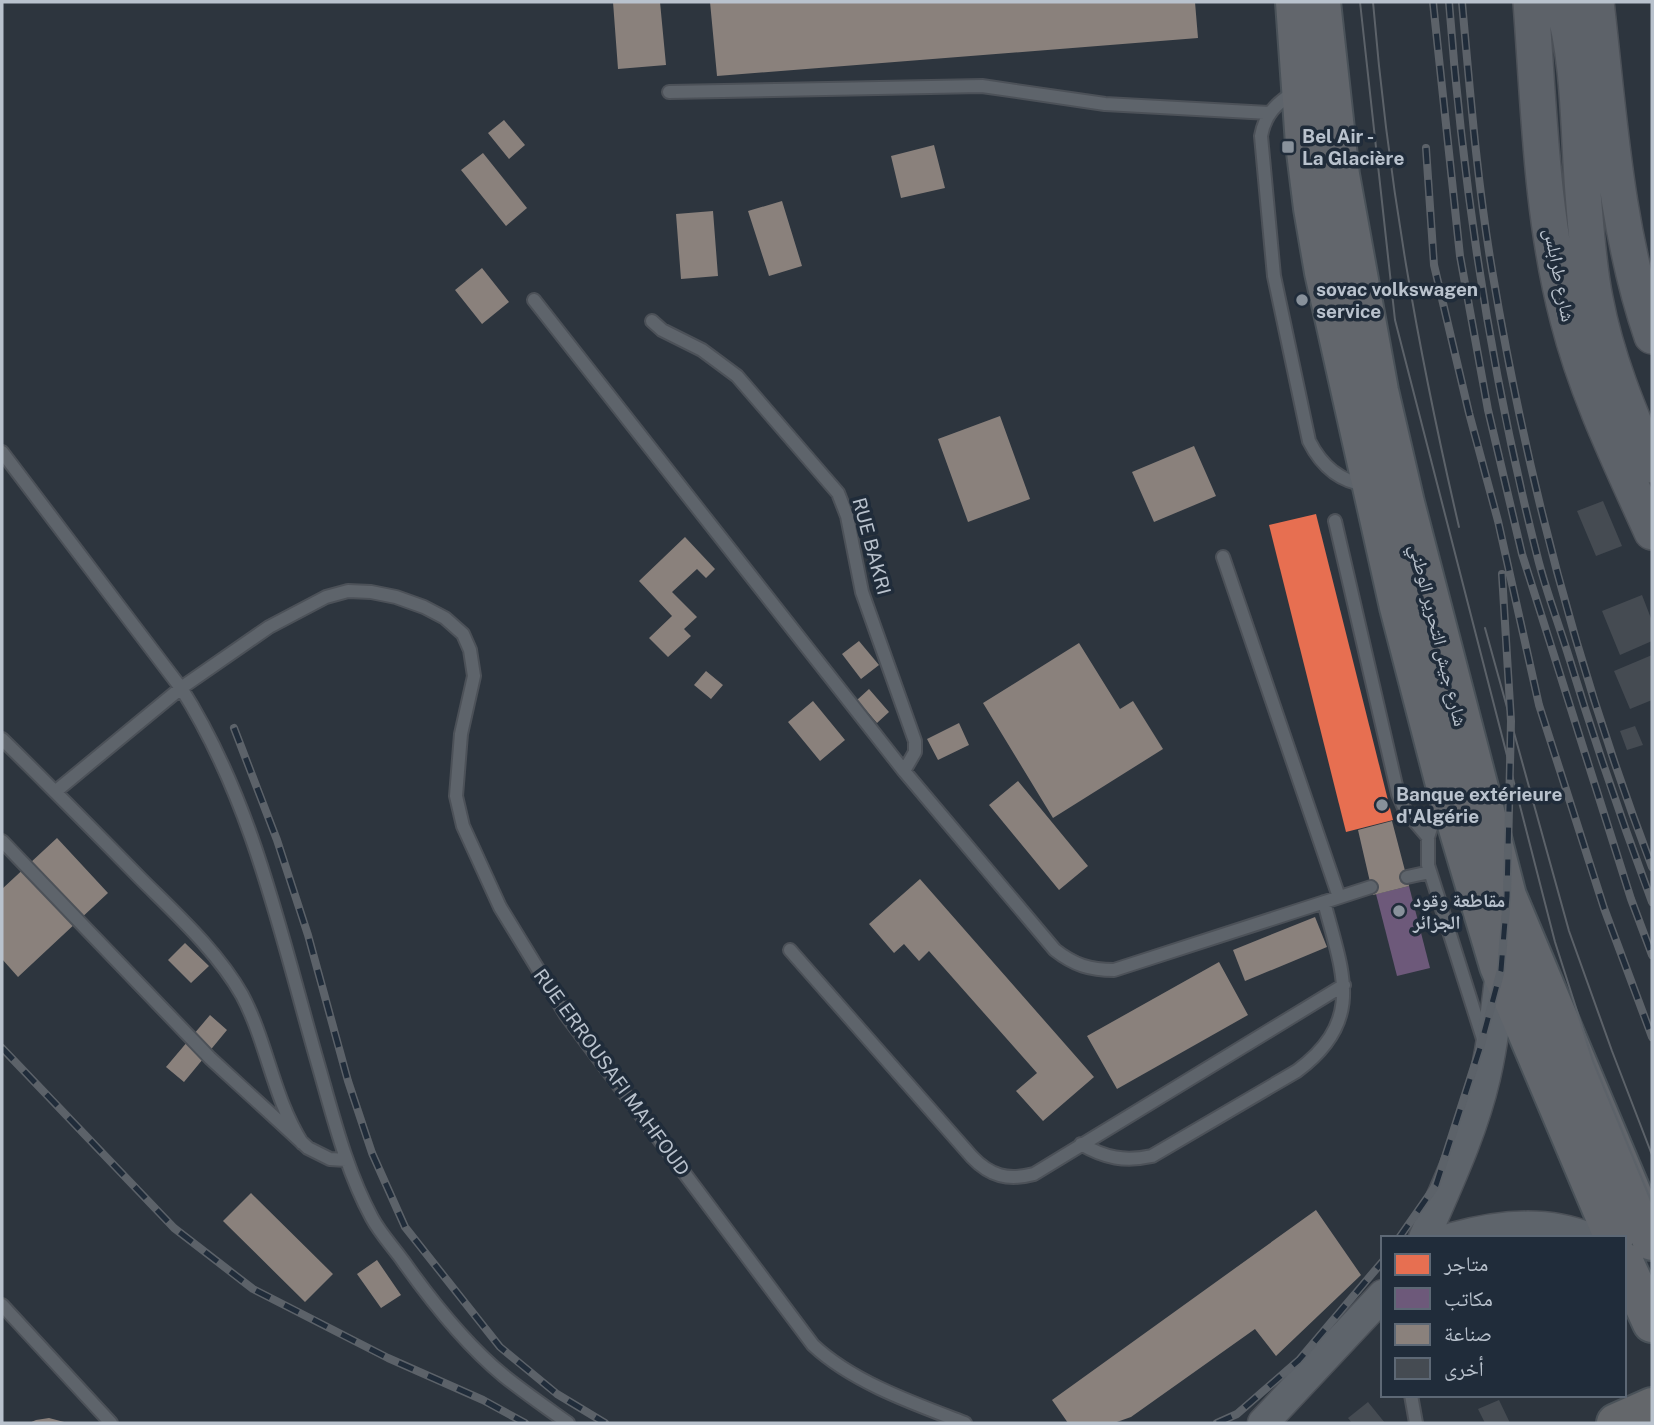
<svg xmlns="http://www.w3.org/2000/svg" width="1654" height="1425" font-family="'Public Sans','Noto Naskh Arabic',sans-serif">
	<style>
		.shops { fill: #e76f51 }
		.offices { fill: #6d597a }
		.industry { fill: #8a817c }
		.building { fill: #454b52 }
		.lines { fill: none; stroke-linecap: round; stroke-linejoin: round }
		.service-casing { stroke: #4c5158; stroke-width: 16 }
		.tertiary-casing { stroke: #4c5158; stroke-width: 33 }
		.secondary-casing { stroke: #4c5158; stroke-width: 38 }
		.trunk-casing { stroke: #4a5259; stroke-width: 42 }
		.motorway-casing { stroke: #4a5259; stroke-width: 42 }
		.service { stroke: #5e646b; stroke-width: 12 }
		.tertiary { stroke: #5e646b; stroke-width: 30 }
		.secondary { stroke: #5d6269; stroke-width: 35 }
		.trunk { stroke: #62666c; stroke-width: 38 }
		.motorway { stroke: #64676b; stroke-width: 38 }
		.tram { stroke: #5c6269; stroke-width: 2 }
		.rail-casing { stroke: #5c6269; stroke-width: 8 }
		.rail { stroke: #202c3a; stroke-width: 5; stroke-dasharray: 16; stroke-linecap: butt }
		.poi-dot { fill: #88919b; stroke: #202c3a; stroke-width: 2.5 }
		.labels { text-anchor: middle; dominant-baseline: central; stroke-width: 7; stroke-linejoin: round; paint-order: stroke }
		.poi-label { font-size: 19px; font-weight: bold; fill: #b9c2cd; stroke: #202c3a; text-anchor: start }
		.street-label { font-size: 19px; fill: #b9c2cd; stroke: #202c3a }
	</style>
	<rect width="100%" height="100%" fill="#2d353e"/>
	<!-- shops -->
	<path class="shops" d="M1316 514 1393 820 1346 832 1269 525Z"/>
	<!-- offices -->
	<path class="offices" d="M1409 886 1430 968 1397 976 1376 894Z"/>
	<!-- industry -->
	<path class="industry" d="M613 2H660L666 65 618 69Z
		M710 2H1195L1198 38 717 76Z
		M504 120 525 145 509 159 488 133Z
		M934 145 945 188 901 198 891 156Z
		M483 153 527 208 506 226 461 170Z
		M782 201 802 266 769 276 748 211Z
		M713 211 718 276 681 279 676 214Z
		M482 268 509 302 482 324 455 290Z
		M1000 416 1030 499 968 522 938 439Z
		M1194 446 1216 496 1154 522 1132 472Z
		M685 537 715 569 706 578 697 569 672 592 697 617 684 629 691 636 668 657 649 638 672 616 639 581Z
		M859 641 879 665 861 679 842 654Z
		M1079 643 1120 709 1133 701 1163 749 1053 818 983 703Z
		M706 671 723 685 711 699 694 685Z
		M869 689 889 712 877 723 857 700Z
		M813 701 845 740 820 761 788 722Z
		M959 723 969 745 938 760 927 739Z
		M1018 781 1088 866 1059 890 989 805Z
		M1392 821 1409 886 1373 895 1358 830Z
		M57 838 108 893 18 977 2 959V889Z
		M920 879 1094 1077 1043 1121 1016 1091 1037 1073 929 951 919 961 904 944 894 953 869 924Z
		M1315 917 1327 947 1245 981 1233 950Z
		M185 943 209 966 191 983 168 960Z
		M1219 962 1248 1015 1117 1089 1087 1036Z
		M210 1015 227 1030 184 1082 166 1067Z
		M251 1193 333 1274 305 1302 223 1221Z
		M1316 1210 1361 1275 1276 1356 1255 1329 1131 1417 1114 1423H1068L1052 1400Z
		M377 1260 401 1295 381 1308 357 1274Z
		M49 1418 68 1423H29L36 1420Z"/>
	<!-- building -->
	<path class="building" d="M1603 501 1622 546 1596 556 1577 511Z
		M1642 595 1652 621V641L1620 655 1602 611Z
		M1652 655V700L1630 709 1614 671Z
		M1635 726 1643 745 1627 750 1620 731Z
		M1499 1400 1510 1423H1485L1478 1409Z
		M1368 1402 1385 1423H1352L1348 1418Z"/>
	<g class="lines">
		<!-- service casing -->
		<g class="service-casing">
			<path id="service" d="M669 92 982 86 1105 104 1269 113
				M1294 92C1276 104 1265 114 1261 136L1274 276 1309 441C1321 465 1339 482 1367 485
				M534 300 904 771 1055 950C1074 965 1090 970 1114 970L1371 887
				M652 321 662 330 702 350 737 376 838 493 847 516 862 592 915 741V752L904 771
				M2 452 181 688C253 801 281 936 318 1064 333 1116 346 1170 372 1218 380 1233 393 1247 403 1261 432 1302 465 1344 504 1376 525 1393 547 1408 568 1423
				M1335 521 1398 794 1405 810 1428 837
				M1223 557 1339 897
				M2 739C49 785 95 832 141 879 176 914 217 951 242 995 267 1042 273 1097 302 1143
				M55 792 181 688 269 627 326 597 348 591 371 592 396 597 424 607 445 618 463 634 470 650 474 676 461 734 456 796 463 826 500 907 566 1015 813 1345C852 1382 915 1404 965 1423
				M1440 801 1428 837V865L1484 1042
				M2 841 210 1058 308 1148 330 1159 346 1160
				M1407 877 1430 872
				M790 950 972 1157C990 1176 1008 1181 1034 1174L1344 985
				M1081 1144C1105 1158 1125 1162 1152 1156L1297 1071C1366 1020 1342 972 1324 902
				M2 1305 111 1423
				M1411 1395 1416 1423"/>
		</g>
		<!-- tertiary casing -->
		<g class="tertiary-casing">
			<path id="tertiary" d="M1424 1238C1447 1185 1472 1133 1485 1077 1493 1042 1497 1006 1501 970
				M1453 1238C1496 1226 1546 1220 1588 1238
				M1263 1423 1383 1295"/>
		</g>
		<!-- secondary casing -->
		<g class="secondary-casing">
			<path id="secondary" d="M1531 2C1539 108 1541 216 1568 319 1587 394 1621 463 1652 532
				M1562 2C1580 61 1578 131 1583 193 1586 228 1588 264 1595 299 1606 357 1628 411 1652 465
				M1596 2C1609 113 1615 229 1652 336"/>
		</g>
		<!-- trunk casing -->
		<g class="trunk-casing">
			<path id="trunk" d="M1295 2 1305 144 1313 208 1324 272 1399 607 1446 788 1499 966 1614 1238
				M1321 2 1340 175 1379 391 1405 503 1507 896 1652 1241
				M1624 1262 1652 1323"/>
		</g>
		<!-- motorway casing -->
		<g class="motorway-casing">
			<path id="motorway" d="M1616 1423 1652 1407"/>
		</g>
		<!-- service -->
		<use href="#service" class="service"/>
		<!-- tertiary -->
		<use href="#tertiary" class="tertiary"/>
		<!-- secondary -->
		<use href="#secondary" class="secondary"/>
		<!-- trunk -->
		<use href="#trunk" class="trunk"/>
		<!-- motorway -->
		<use href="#motorway" class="motorway"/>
		<!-- tram -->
		<path class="tram" d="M1360 2 1395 320 1555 942 1593 1061 1652 1203
			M1373 2C1388 182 1418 351 1459 527
			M1485 628 1569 931 1612 1051 1652 1155"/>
		<!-- rail casing -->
		<g class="rail-casing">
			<path id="rail" d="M1433 2 1460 256 1488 410 1522 554 1631 899 1652 955
				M1449 2C1463 188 1491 374 1537 555 1545 588 1557 619 1567 651 1593 736 1621 819 1652 902
				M1462 2C1470 91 1477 181 1492 270 1526 473 1579 675 1652 867
				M1426 148 1434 265 1469 413 1498 521 1539 705 1604 908 1652 1037
				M234 728 277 840 308 935 348 1081 372 1153 405 1227 500 1347 557 1394 605 1423
				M2 1048 174 1228 253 1289 388 1358 483 1400 525 1423
				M1399 1238 1436 1185 1480 1048 1501 970 1507 896 1511 721 1502 574
				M1217 1423 1237 1414 1299 1360 1383 1261"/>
		</g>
		<!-- rail -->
		<use href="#rail" class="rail"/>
	</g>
	<!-- markers -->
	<g class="poi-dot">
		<rect x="1281" y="140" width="14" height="14" rx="3.5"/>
		<circle cx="1302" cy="300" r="7"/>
		<circle cx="1382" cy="805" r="7"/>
		<circle cx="1399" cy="911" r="7"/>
	</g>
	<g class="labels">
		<!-- poi labels -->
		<g class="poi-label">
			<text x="1302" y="136">Bel Air -<tspan x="1302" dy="22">La Glacière</tspan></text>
			<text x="1316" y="289">sovac volkswagen<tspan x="1316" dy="22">service</tspan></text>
			<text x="1396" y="794">Banque extérieure<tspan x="1396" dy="22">d'Algérie</tspan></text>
			<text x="1413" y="900">مقاطعة وقود<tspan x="1413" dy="22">الجزائر</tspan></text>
		</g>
		<!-- street labels -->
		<g class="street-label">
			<text transform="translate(1560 275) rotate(79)">شارع طرابلس</text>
			<text transform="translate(872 546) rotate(75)">RUE BAKRI</text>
			<text transform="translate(1439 635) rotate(76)">شارع جيش التحرير الوطني</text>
			<text transform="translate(612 1072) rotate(54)">RUE ERROUSAFI MAHFOUD</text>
		</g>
	</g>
	<!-- border -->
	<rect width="1654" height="1425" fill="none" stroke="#b9c2cd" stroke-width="7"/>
	<!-- legend -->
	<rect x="1381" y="1236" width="245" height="161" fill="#202c3a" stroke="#5d6875" stroke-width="2"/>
	<rect x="1395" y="1254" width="35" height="21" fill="#e76f51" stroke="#5d6875" stroke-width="2"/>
	<text x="1444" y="1271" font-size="21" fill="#b9c2cd">متاجر</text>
	<rect x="1395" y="1288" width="35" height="21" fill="#6d597a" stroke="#5d6875" stroke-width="2"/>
	<text x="1444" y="1306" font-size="21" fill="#b9c2cd">مكاتب</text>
	<rect x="1395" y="1324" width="35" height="21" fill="#8a817c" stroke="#5d6875" stroke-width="2"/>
	<text x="1444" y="1341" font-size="21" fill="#b9c2cd">صناعة</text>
	<rect x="1395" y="1358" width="35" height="21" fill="#454b52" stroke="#5d6875" stroke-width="2"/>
	<text x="1444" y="1376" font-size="21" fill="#b9c2cd">أخرى</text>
</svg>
